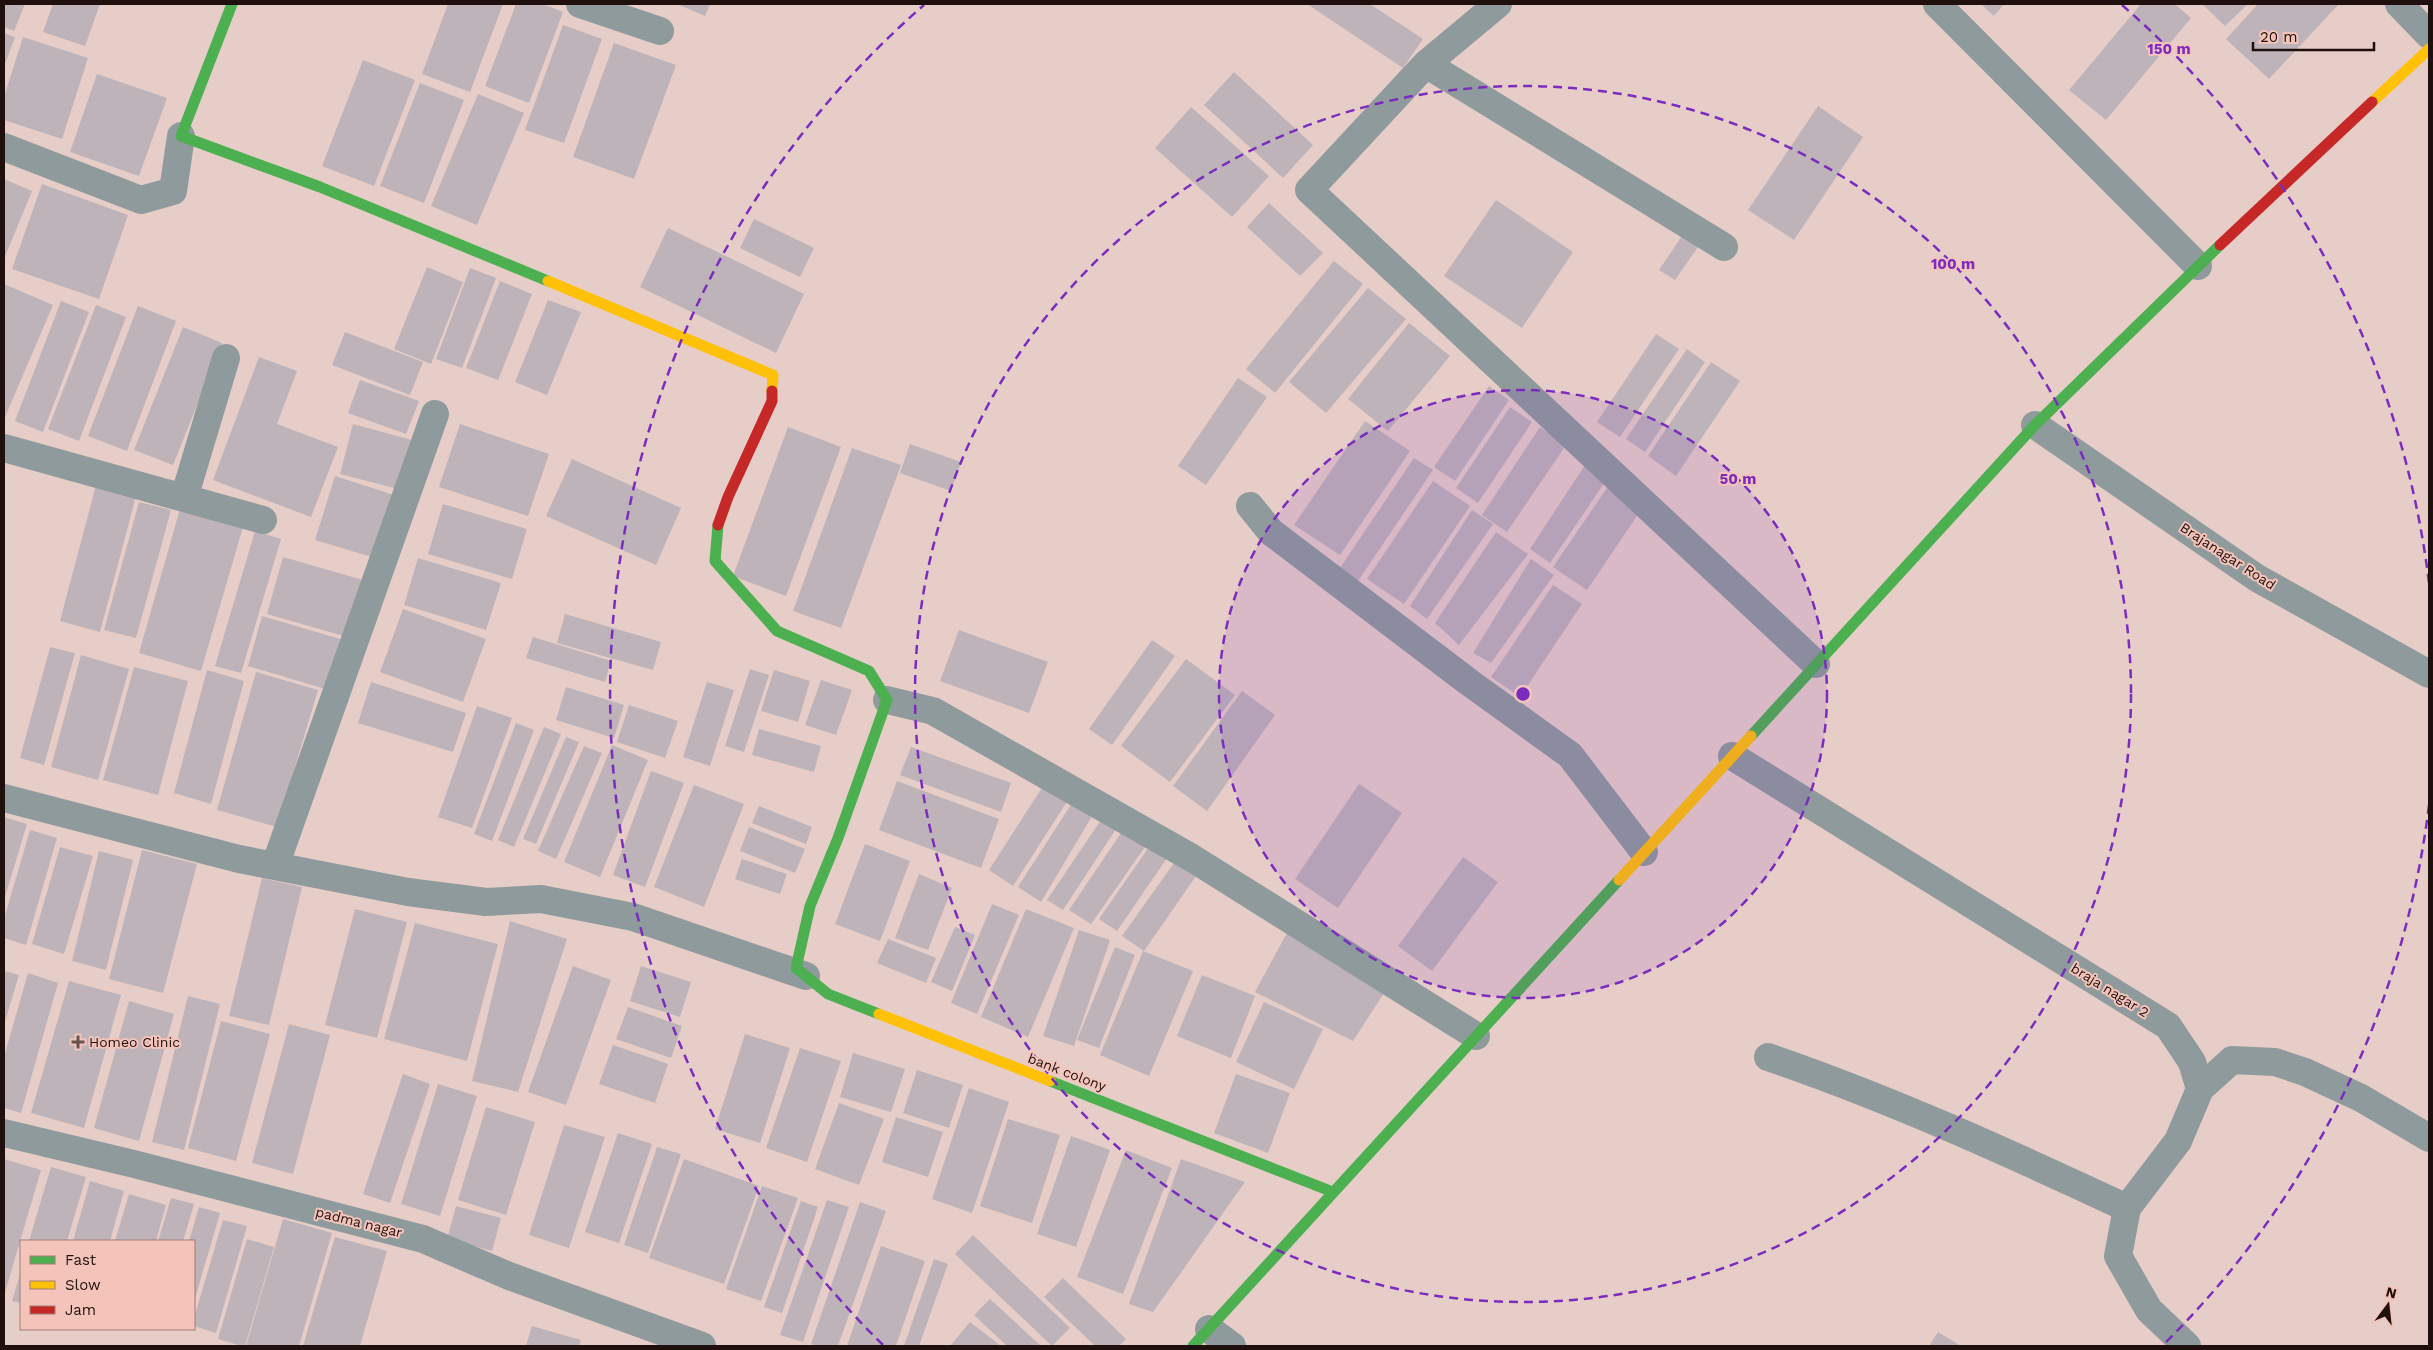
<svg xmlns="http://www.w3.org/2000/svg" width="2433" height="1350" font-family="'Work Sans',sans-serif">
	<style>
		.building { fill: #bdb3b8 }
		.lines { fill: none; stroke-linecap: round; stroke-linejoin: round }
		.street { stroke: #8f9a9c; stroke-width: 28 }
		.fast { stroke: #4caf50; stroke-width: 11 }
		.slow { stroke: #ffc107; stroke-width: 11 }
		.jam { stroke: #c62828; stroke-width: 11 }
		.ring { fill: none; stroke: #7b2cbf; stroke-width: 2.5; stroke-dasharray: 9 6 }
		.poi-dot { fill: #66524e; stroke: #f4c4bb; stroke-width: 2 }
		.labels { text-anchor: middle; dominant-baseline: central; stroke-width: 4; stroke-linejoin: round; paint-order: stroke }
		.street-label { font-size: 14px; fill: #20100d; stroke: #f4c4bb }
		.poi-label { font-size: 14px; fill: #20100d; stroke: #f4c4bb; text-anchor: start }
		.centre { fill: #7b2cbf; stroke: #f4c4bb; stroke-width: 2.5 }
		.ring-label { font-size: 15px; text-anchor: middle; font-weight: bold; fill: #7b2cbf; stroke: #f4c4bb; stroke-width: 4; stroke-linejoin: round; paint-order: stroke }
	</style>
	<rect width="100%" height="100%" fill="#e7cdc8"/>
	<!-- building -->
	<path class="building" d="M4 4H25L14 31 4 27Z
		M53 4H100L85 46 43 32Z
		M448 4H503L470 92 422 74Z
		M516 4H543L563 12 529 103 485 86Z
		M677 4H710L705 16Z
		M1307 4H1370L1423 39 1403 68Z
		M1981 4H2004L1994 16Z
		M2141 4H2175L2191 18 2106 120 2069 90Z
		M2202 4H2248L2225 26Z
		M2258 4H2339L2269 79 2226 39Z
		M563 25 602 39 564 143 525 130Z
		M4 33 15 37 4 67Z
		M23 37 88 58 62 139 4 120V97Z
		M614 43 676 65 634 179 573 157Z
		M363 60 415 80 374 186 322 166Z
		M1234 72 1313 145 1283 178 1204 105Z
		M97 74 167 98 139 176 70 152Z
		M420 83 464 100 424 203 380 186Z
		M478 94 524 113 477 225 431 206Z
		M1818 106 1863 137 1794 240 1748 210Z
		M1191 107 1269 176 1232 217 1155 148Z
		M4 179 32 191 4 259Z
		M42 184 128 215 99 299 12 269Z
		M1496 200 1573 252 1522 328 1444 276Z
		M1269 203 1323 253 1300 276 1247 227Z
		M754 219 814 248 800 277 740 248Z
		M668 228 804 294 776 353 640 287Z
		M1682 236 1698 247 1675 280 1659 270Z
		M1334 261 1363 284 1275 393 1246 369Z
		M427 267 463 282 431 364 394 349Z
		M470 268 496 278 462 368 436 359Z
		M500 281 532 294 498 380 466 368Z
		M4 284 53 305 5 417 4 416Z
		M1368 288 1406 319 1326 413 1289 382Z
		M548 300 581 312 547 395 515 382Z
		M61 301 89 312 43 432 15 421Z
		M96 305 126 317 79 441 48 429Z
		M138 306 176 321 127 451 88 436Z
		M1409 323 1450 356 1388 431 1348 399Z
		M183 327 222 343 173 465 134 450Z
		M345 332 423 362 410 395 332 365Z
		M1656 334 1679 349 1620 437 1597 422Z
		M1687 349 1705 362 1645 452 1626 439Z
		M259 357 297 371 277 424 338 447 311 517 213 480Z
		M1711 362 1740 381 1676 476 1648 456Z
		M1238 378 1267 397 1206 485 1178 466Z
		M360 380 419 401 406 434 348 413Z
		M1489 386 1509 400 1455 481 1434 467Z
		M1510 407 1532 422 1478 503 1456 488Z
		M1365 421 1410 451 1340 555 1294 525Z
		M353 424 412 440 398 489 340 474Z
		M460 424 549 454 528 516 439 487Z
		M788 427 841 447 786 596 733 576Z
		M1540 427 1566 445 1507 532 1482 515Z
		M910 444 961 462 951 491 900 473Z
		M852 448 901 465 841 628 793 611Z
		M1414 458 1433 470 1356 584 1338 571Z
		M572 459 681 508 656 565 546 516Z
		M1587 462 1609 476 1550 563 1530 549Z
		M335 476 394 495 375 558 315 540Z
		M1433 481 1470 506 1404 604 1367 579Z
		M96 485 136 496 100 632 60 621Z
		M1609 485 1643 507 1587 590 1553 567Z
		M139 502 171 510 136 638 104 630Z
		M443 504 527 529 512 579 428 554Z
		M180 509 243 527 201 671 139 653Z
		M1472 510 1493 524 1427 619 1410 606Z
		M255 531 281 539 241 673 215 666Z
		M1496 532 1528 554 1459 645 1435 623Z
		M283 557 363 580 347 637 267 614Z
		M418 558 501 583 486 630 404 605Z
		M1531 559 1554 575 1491 663 1473 653Z
		M1553 585 1582 604 1520 697 1491 677Z
		M403 609 486 639 463 702 380 672Z
		M565 614 661 642 653 670 557 643Z
		M262 616 347 641 332 691 248 666Z
		M959 630 1048 662 1029 713 940 681Z
		M533 637 611 661 605 682 526 658Z
		M1152 640 1175 656 1112 745 1089 729Z
		M50 647 75 653 44 765 20 758Z
		M81 655 129 669 98 780 51 767Z
		M1186 659 1235 695 1170 782 1121 746Z
		M134 667 188 681 158 795 103 780Z
		M750 669 769 675 744 752 725 746Z
		M207 670 244 681 211 804 174 793Z
		M774 670 810 681 798 722 761 711Z
		M256 672 318 690 277 827 217 810Z
		M821 680 852 690 836 735 805 725Z
		M371 682 466 713 453 752 358 723Z
		M707 682 734 690 710 766 683 757Z
		M566 687 624 705 614 738 556 720Z
		M1242 691 1275 715 1207 811 1173 786Z
		M629 705 678 721 665 758 617 742Z
		M477 706 512 718 472 828 438 817Z
		M516 723 534 730 492 841 474 834Z
		M544 727 561 734 514 847 498 840Z
		M759 729 821 746 814 772 752 755Z
		M566 737 579 742 536 844 523 839Z
		M612 745 648 760 600 877 564 862Z
		M584 746 602 753 556 859 538 851Z
		M911 747 1011 783 1001 812 900 775Z
		M651 771 684 783 645 887 613 875Z
		M897 781 999 819 981 868 879 830Z
		M1045 783 1068 800 1013 886 989 870Z
		M1359 784 1402 813 1338 908 1295 879Z
		M694 785 744 804 704 907 654 887Z
		M1074 800 1095 811 1041 902 1018 887Z
		M759 806 812 827 806 844 752 823Z
		M4 817 27 824 4 900Z
		M1103 817 1118 826 1063 910 1047 900Z
		M749 827 805 849 795 873 740 851Z
		M30 830 57 838 26 945 4 938V919Z
		M1123 830 1147 844 1091 924 1069 910Z
		M865 844 910 861 880 941 835 924Z
		M60 847 93 856 64 954 32 944Z
		M1149 847 1167 858 1117 931 1099 919Z
		M142 850 197 864 163 993 109 979Z
		M99 851 133 860 106 970 72 961Z
		M1463 857 1498 882 1432 971 1398 946Z
		M742 859 787 874 780 894 735 879Z
		M1176 860 1196 876 1144 951 1122 936Z
		M919 874 952 888 928 950 895 938Z
		M262 878 302 887 269 1025 229 1016Z
		M992 904 1019 915 977 1014 951 1003Z
		M355 909 407 922 377 1038 325 1025Z
		M1026 909 1074 928 1028 1037 981 1017Z
		M510 921 567 939 518 1092 472 1081Z
		M415 923 498 944 467 1061 384 1039Z
		M955 927 975 935 952 991 931 982Z
		M1079 930 1110 940 1074 1046 1043 1036Z
		M1288 931 1384 993 1353 1041 1255 992Z
		M888 939 936 958 926 983 877 963Z
		M1115 947 1135 955 1099 1048 1077 1040Z
		M1143 951 1193 971 1149 1076 1100 1055Z
		M573 966 611 980 566 1105 528 1092Z
		M641 966 691 982 680 1017 630 1001Z
		M4 971 19 975 4 1025Z
		M28 973 58 983 21 1113 4 1108V1057Z
		M1202 975 1255 996 1231 1058 1177 1036Z
		M69 981 121 995 84 1128 31 1113Z
		M188 996 220 1004 184 1150 152 1142Z
		M129 1001 174 1014 139 1141 94 1128Z
		M1264 1002 1323 1029 1294 1089 1236 1062Z
		M628 1007 682 1026 671 1058 616 1039Z
		M221 1021 270 1034 236 1161 188 1148Z
		M289 1024 330 1035 293 1174 252 1163Z
		M745 1034 790 1048 760 1143 715 1129Z
		M613 1045 668 1064 655 1103 599 1084Z
		M800 1048 841 1061 807 1162 766 1148Z
		M853 1053 905 1069 891 1112 840 1097Z
		M917 1070 963 1085 949 1128 903 1113Z
		M403 1074 430 1084 390 1203 363 1194Z
		M1236 1074 1290 1093 1268 1153 1214 1133Z
		M438 1084 477 1096 440 1216 401 1204Z
		M969 1088 1009 1102 972 1213 932 1199Z
		M839 1103 884 1119 859 1185 815 1169Z
		M486 1107 535 1122 506 1215 458 1200Z
		M896 1117 943 1132 928 1177 882 1162Z
		M1008 1119 1060 1135 1032 1223 980 1206Z
		M564 1125 605 1137 569 1248 529 1235Z
		M618 1133 652 1144 619 1243 585 1232Z
		M1071 1136 1110 1150 1076 1247 1037 1234Z
		M657 1147 681 1154 648 1253 624 1245Z
		M1126 1150 1172 1168 1123 1294 1077 1277Z
		M4 1159 41 1170 4 1296Z
		M684 1159 759 1186 724 1284 649 1258Z
		M1181 1159 1245 1182 1153 1312 1129 1304Z
		M51 1167 86 1177 67 1241H29Z
		M90 1181 124 1191 110 1241H73Z
		M762 1186 798 1198 761 1301 726 1289Z
		M129 1194 166 1205 156 1241H115Z
		M171 1198 194 1204 183 1241H158Z
		M827 1200 849 1207 803 1342 780 1335Z
		M801 1201 818 1207 782 1313 764 1307Z
		M860 1202 886 1211 838 1346H817L811 1344Z
		M456 1206 501 1218 492 1251 447 1239Z
		M199 1207 220 1213 194 1302V1241H189Z
		M283 1219 332 1233 299 1346H246Z
		M223 1220 247 1226 216 1333 194 1326V1318Z
		M973 1235 1070 1328 1052 1346 955 1254Z
		M335 1237 387 1251 360 1346H303Z
		M247 1239 274 1247 245 1346H242L218 1339Z
		M881 1246 925 1261 896 1346H847Z
		M934 1259 948 1264 919 1346H904Z
		M21 1271V1303L12 1301Z
		M1063 1278 1126 1339 1119 1346H1095L1044 1297Z
		M990 1299 1041 1346H1007L974 1315Z
		M970 1322 1001 1346H950Z
		M532 1326 581 1340 579 1346H526Z
		M1938 1332 1961 1346H1929Z"/>
	<g class="lines">
		<!-- street -->
		<path class="street" d="M580 4 660 31
			M1498 4 1426 64 1309 190 1816 664
			M1937 4 2198 266
			M2399 4 2429 35
			M1426 64 1724 247
			M4 147 141 200 173 191 181 136
			M2035 425 2257 578 2429 674
			M4 448 263 520
			M184 498 226 358
			M1250 506 1271 532 1470 683 1570 755 1644 852
			M887 700 933 711 1192 858 1476 1036
			M1732 756 2168 1026 2192 1062 2200 1089 2178 1141 2127 1208 2118 1256 2149 1310 2187 1346
			M4 798 239 859 408 892 486 902 541 899 633 917 806 976
			M275 866 435 414
			M1768 1057C1891 1099 2009 1153 2127 1208
			M2200 1089 2232 1060 2275 1062 2305 1072 2361 1098 2429 1138
			M4 1133 134 1164 423 1239 509 1276 702 1346
			M1209 1329 1232 1346"/>
		<!-- fast -->
		<path class="fast" d="M232 4 181 136 320 187 548 281
			M718 525 715 561 777 631 869 671 887 700 838 838 810 906 796 968 828 994 879 1014
			M1751 736 2035 425 2220 245
			M1050 1081 1333 1192
			M1193 1346 1619 880"/>
		<!-- slow -->
		<path class="slow" d="M2372 102 2429 49
			M548 281 773 375 772 391
			M1619 880 1751 736
			M879 1014 1050 1081"/>
		<!-- jam -->
		<path class="jam" d="M2220 245 2372 102
			M718 525 728 497 772 401V391"/>
	</g>
	<!-- distance rings -->
	<circle cx="1523" cy="694" r="304" fill="#7b2cbf" fill-opacity=".12"/>
	<g class="ring">
		<circle cx="1523" cy="694" r="304"/>
		<circle cx="1523" cy="694" r="608"/>
		<path d="M2429 805A913 913 0 0 1 2163 1345M883 1345A913 913 0 0 1 924 5M2122 5A913 913 0 0 1 2429 583"/>
	</g>
	<!-- markers -->
	<path class="poi-dot" d="M75.5 1034.5h5v5h5v5h-5v5h-5v-5h-5v-5h5z"/>
	<g class="labels">
		<!-- street labels -->
		<g class="street-label">
			<text transform="translate(2228 556) rotate(33)">Brajanagar Road</text>
			<text transform="translate(2110 990) rotate(32)">braja nagar 2</text>
			<text transform="translate(1067 1072) rotate(21)">bank colony</text>
			<text transform="translate(359 1222) rotate(14)">padma nagar</text>
		</g>
		<!-- poi labels -->
		<g class="poi-label">
			<text x="89" y="1042">Homeo Clinic</text>
		</g>
	</g>
	<circle cx="1523" cy="694" r="8" class="centre"/>
	<g class="ring-label">
		<text x="2169" y="54">150 m</text>
		<text x="1953" y="269">100 m</text>
		<text x="1738" y="484">50 m</text>
	</g>
	<!-- border -->
	<rect width="2433" height="1350" fill="none" stroke="#20100d" stroke-width="10"/>
	<!-- legend -->
	<rect x="20" y="1240" width="175" height="90" fill="#f4c4bb" stroke="#9f7c75"/>
	<rect x="30" y="1256" width="25" height="8" fill="#4caf50" stroke="#9f7c75"/>
	<text x="65" y="1265" font-size="15" fill="#20100d">Fast</text>
	<rect x="30" y="1281" width="25" height="8" fill="#ffc107" stroke="#9f7c75"/>
	<text x="65" y="1290" font-size="15" fill="#20100d">Slow</text>
	<rect x="30" y="1306" width="25" height="8" fill="#c62828" stroke="#9f7c75"/>
	<text x="65" y="1315" font-size="15" fill="#20100d">Jam</text>
	<!-- north arrow -->
	<g transform="translate(2388 1305) rotate(15)" stroke="#f4c4bb" stroke-width="4" paint-order="stroke">
	<path d="M0-4L9 19L0 12L-9 19Z" fill="#20100d"/>
	<text y="-8" font-size="14" font-weight="bold" text-anchor="middle" fill="#20100d">N</text>
	</g>
	<!-- scale -->
	<path d="M2253 42v8h121v-8" fill="none" stroke="#20100d" stroke-width="2.5"/>
	<text x="2260" y="42" font-size="15" fill="#20100d" stroke="#f4c4bb" stroke-width="4" paint-order="stroke">20 m</text>
</svg>
